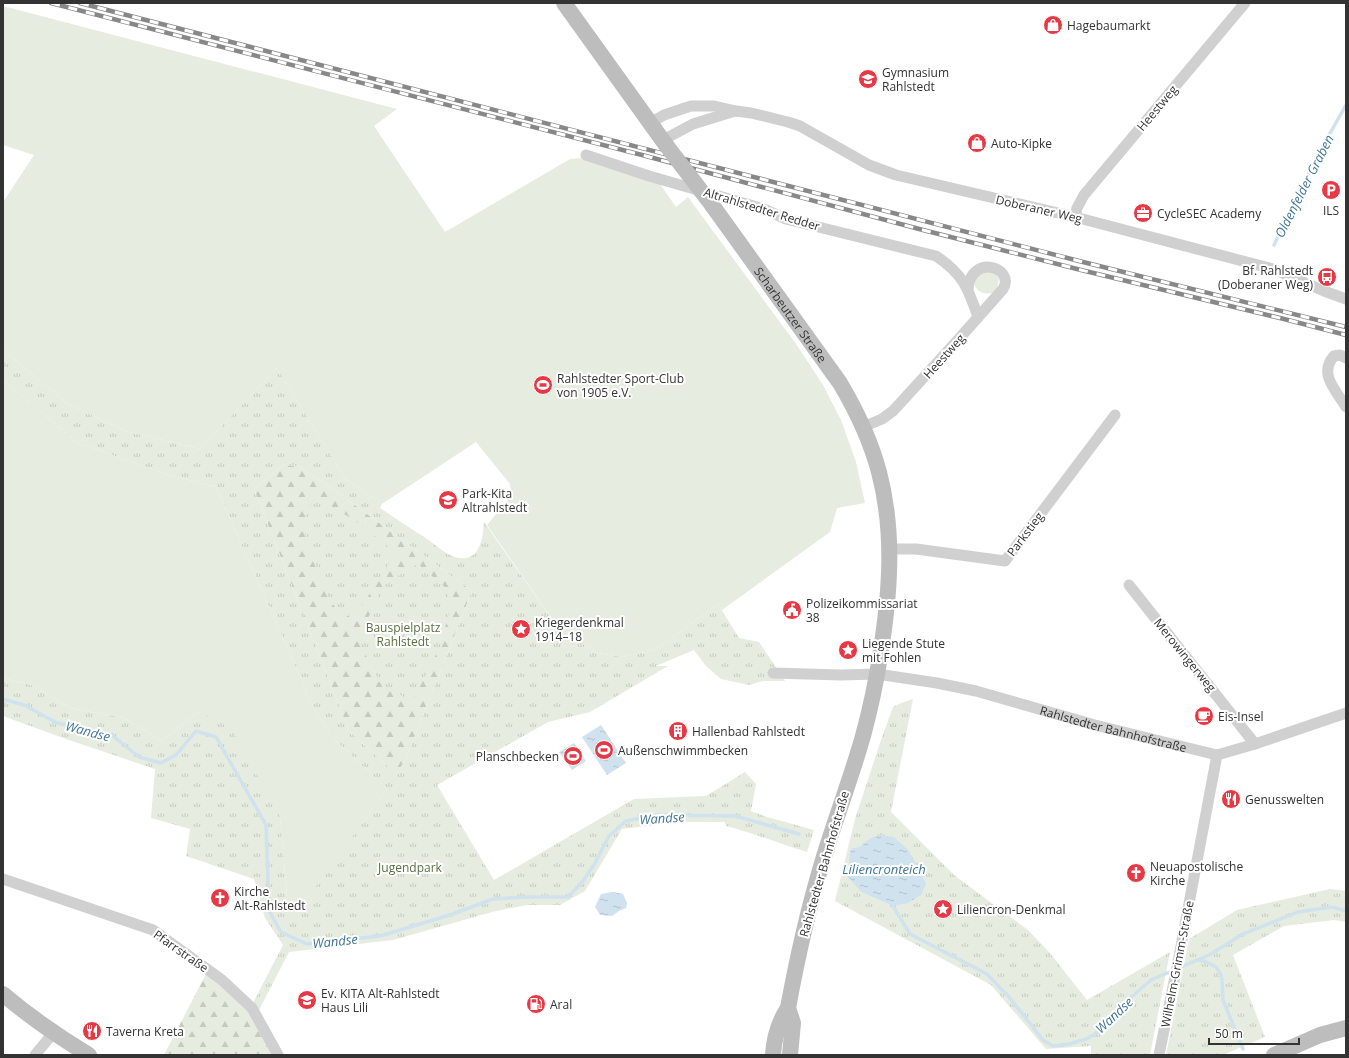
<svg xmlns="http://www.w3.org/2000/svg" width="1349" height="1058" font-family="'Open Sans',sans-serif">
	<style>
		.green { fill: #e6ecdf }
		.forest { fill: url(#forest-firs) }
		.park { fill: url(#park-tufts); fill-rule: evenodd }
		.water { fill: url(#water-ripples) }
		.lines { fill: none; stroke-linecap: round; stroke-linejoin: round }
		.stream { stroke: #cfe2ee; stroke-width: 3.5 }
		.street { stroke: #d0d0d0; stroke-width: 11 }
		.secondary { stroke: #bdbdbd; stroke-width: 16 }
		.rail-casing { stroke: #888; stroke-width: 4.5 }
		.rail { stroke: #fff; stroke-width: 3; stroke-dasharray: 9; stroke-linecap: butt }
		.secondary-bridge { stroke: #bdbdbd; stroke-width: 16 }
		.labels { text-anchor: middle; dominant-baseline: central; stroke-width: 4; stroke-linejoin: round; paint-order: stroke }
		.poi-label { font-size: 12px; fill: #333; stroke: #fff; text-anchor: start }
		.street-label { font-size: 12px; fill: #333; stroke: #fff }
		.park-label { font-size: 12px; fill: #56703f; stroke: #fff }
		.water-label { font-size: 13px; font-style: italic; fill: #3f7597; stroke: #fff }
	</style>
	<defs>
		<pattern id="forest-firs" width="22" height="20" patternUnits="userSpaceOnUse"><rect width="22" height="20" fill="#e6ecdf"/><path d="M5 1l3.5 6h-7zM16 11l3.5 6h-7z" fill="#c6cbc0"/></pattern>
		<pattern id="park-tufts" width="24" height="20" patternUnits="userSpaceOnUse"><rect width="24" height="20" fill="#e6ecdf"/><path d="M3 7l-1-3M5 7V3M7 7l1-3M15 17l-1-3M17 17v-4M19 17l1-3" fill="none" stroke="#c6cbc0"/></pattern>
		<pattern id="water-ripples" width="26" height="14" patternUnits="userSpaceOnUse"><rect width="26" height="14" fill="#cfe2ee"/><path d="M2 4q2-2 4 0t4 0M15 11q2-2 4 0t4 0" fill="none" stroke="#b2c2cd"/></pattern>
	</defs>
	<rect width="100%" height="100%" fill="#fff"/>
	<!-- green -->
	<path class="green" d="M3 6 397 109 374 126 445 232 570 159 584 158 660 184 676 207 688 197 796 344 823 385 841 420 856 462 865 503 837 508 830 532 722 610 718 604 655 650 622 657 598 653 561 632 487 525 511 496 510 484 476 442 382 504 345 478 277 368 200 449 126 431 68 404 3 350V202L34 155 3 145Z
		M985 271 996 274 999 279C998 282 998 286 997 289 991 299 970 291 976 280 977 276 982 273 985 271Z
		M3 380 78 443 169 475 216 487 316 712 337 742 387 789 294 917 288 908 280 817 198 712 162 741 124 718 70 708 31 685 3 678Z"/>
	<!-- forest -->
	<path class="forest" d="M284 465 298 466 333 489 472 591 405 761 396 774 349 731 254 489Z
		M207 972 248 1009 273 1055H164Z"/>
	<!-- park -->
	<path class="park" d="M3 350 68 404 126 431 200 449 277 368 345 478 382 504 380 508C396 519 412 529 427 539 437 546 448 557 460 558 480 561 483 537 484 522L561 632 598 653 622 657 655 650 718 604 739 638 759 642 785 681H763L749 685 721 679 706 666 694 650 656 666H668L590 712 548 722 437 785 494 880 634 799 706 796 745 772 756 784 751 811 767 817 814 830 807 852C780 844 753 833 726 826L725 822H680L622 829 585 891 560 905H526L492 912 393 940 289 952 259 1010 253 1003 283 945 265 918 254 879 186 856 190 829 151 818 155 769 66 739 3 716V678L31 685 70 708 124 718 162 741 198 712 231 728 280 817 288 908 294 916 387 789 337 742 316 712 216 487 169 475 78 443 3 380ZM284 465 298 466 333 489 472 591 405 761 396 774 349 731 254 489Z
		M315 496 357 522 396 553 361 607 343 619 321 586 310 551 302 523Z
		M418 564 447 589 450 609 440 647 412 702 380 683 358 640 384 584Z
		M913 699 891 812 954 875 1028 930 1049 952 1087 1000 1170 952 1150 1055H1091V1046L1046 1049 991 985 835 901 855 819 880 743 893 707 901 703ZM859 847 893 906 861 892 853 848Z
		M1330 889 1346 891V922L1334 920 1284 926 1233 955 1265 1037 1223 1055H1166L1189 939 1237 910Z"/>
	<!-- water -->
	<path class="water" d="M601 725 626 763 607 775 582 737Z
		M574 743 586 761 572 770 559 752Z
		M881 835 894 837 908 850 920 870 926 884 921 895 908 903 893 906 861 892 848 877 850 851 853 848 859 847 871 838Z
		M612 892 623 894 627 903 626 908 619 911 612 916 600 915 595 907 601 894Z"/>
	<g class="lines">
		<!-- stream -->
		<path class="stream" d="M1274 245 1315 160 1346 105
			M3 699 24 705 57 723 113 736 139 757 161 763 176 755 196 731 216 737 266 825 269 911 281 932 307 944 380 936 450 915 493 899 526 897H568L583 881 595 863 609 836 626 821 657 815 735 816 799 834
			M891 903 910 934 987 974 1009 997 1043 1040 1053 1046 1069 1044 1086 1039 1095 1034 1129 999 1151 980 1209 955 1243 934 1298 912 1332 907 1346 911
			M1198 960 1204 961 1216 967 1220 973 1222 980 1223 1000 1243 1049"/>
		<!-- street -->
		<g class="street">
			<path d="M650 123 664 115 691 106H714L736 111 751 113 788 122 800 126 869 165 896 175 1075 217 1273 269 1324 291 1346 299"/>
			<path d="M663 140 693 124 735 111"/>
			<path d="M586 155 649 176 764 209 786 219 936 256C963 274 968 288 978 317"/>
			<path d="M1075 217 1077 208 1084 195 1245 3"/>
			<path d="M1346 358 1340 355 1334 356C1318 374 1336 390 1346 407"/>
			<path d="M863 427 882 419 893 411 957 341 1003 289C1016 267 970 253 968 290"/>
			<path d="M890 549H916L1005 561 1115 415"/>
			<path d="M1129 585 1255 744"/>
			<path id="s1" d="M773 673 841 675 877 674 937 683 976 691 1095 725 1217 755 1255 744 1346 713"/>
			<path d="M3 879 153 930 222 980 252 1008 278 1055"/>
			<path d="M35 1055 54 1032"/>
			<path d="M1159 1055 1178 962 1217 755"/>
		</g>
		<!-- secondary -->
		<g class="secondary">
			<path d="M564 3 666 145"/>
			<path id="s2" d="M712 205 840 383C856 410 871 442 879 472 895 533 890 595 880 656 876 683 870 710 863 736 851 778 835 820 822 863 808 910 797 959 788 1008 778 1023 774 1037 773 1055"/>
			<path d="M3 994C30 1017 59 1037 89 1055"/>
			<path d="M788 1008 793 1023 790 1055"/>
			<path d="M1274 1055 1320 1035 1346 1028"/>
		</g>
		<!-- rail casing -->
		<g class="rail-casing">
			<path id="rail" d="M51 3 642 155 923 230 1081 270 1284 319 1346 335
				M80 3 1083 262 1346 327"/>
		</g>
		<!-- rail -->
		<use href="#rail" class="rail"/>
		<!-- secondary-bridge -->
		<path class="secondary-bridge" d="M666 145 712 205"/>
	</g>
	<!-- icons -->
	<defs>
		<g id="shop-disc" transform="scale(1)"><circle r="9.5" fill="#e63946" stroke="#fff"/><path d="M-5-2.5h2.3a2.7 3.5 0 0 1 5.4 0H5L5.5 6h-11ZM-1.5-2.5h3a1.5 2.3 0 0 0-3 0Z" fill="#fff"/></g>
		<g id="school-disc" transform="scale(1)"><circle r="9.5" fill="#e63946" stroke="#fff"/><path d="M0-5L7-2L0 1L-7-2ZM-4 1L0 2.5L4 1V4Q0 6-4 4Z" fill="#fff"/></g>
		<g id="parking-disc" transform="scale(1)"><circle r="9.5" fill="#e63946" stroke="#fff"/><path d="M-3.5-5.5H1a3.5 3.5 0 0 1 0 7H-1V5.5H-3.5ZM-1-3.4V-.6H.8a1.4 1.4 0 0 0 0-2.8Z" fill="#fff"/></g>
		<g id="office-disc" transform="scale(1)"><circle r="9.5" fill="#e63946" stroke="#fff"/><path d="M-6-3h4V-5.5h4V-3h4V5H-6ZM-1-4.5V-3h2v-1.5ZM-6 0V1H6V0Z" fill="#fff"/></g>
		<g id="bus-disc" transform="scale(1)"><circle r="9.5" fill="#e63946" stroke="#fff"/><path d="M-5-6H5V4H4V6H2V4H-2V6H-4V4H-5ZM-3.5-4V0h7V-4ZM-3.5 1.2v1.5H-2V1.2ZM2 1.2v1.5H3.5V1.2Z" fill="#fff"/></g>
		<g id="stadium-disc" transform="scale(1)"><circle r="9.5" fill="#e63946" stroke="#fff"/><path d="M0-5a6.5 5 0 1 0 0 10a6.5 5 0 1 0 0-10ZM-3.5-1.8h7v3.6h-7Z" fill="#fff"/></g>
		<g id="civic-disc" transform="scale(1)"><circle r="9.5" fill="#e63946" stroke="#fff"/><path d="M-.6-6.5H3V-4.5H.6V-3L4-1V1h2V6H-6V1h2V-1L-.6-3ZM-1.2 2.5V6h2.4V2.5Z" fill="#fff"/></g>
		<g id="sight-disc" transform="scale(1)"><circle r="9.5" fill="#e63946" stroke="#fff"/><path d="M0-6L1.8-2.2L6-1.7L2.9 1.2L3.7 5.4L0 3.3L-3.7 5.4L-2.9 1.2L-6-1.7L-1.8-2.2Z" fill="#fff"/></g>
		<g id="cafe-disc" transform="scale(1)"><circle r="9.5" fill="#e63946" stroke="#fff"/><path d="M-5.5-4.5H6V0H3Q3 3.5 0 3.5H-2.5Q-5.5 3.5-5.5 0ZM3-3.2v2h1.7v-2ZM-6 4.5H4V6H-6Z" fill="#fff"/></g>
		<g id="building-disc" transform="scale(1)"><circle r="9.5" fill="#e63946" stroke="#fff"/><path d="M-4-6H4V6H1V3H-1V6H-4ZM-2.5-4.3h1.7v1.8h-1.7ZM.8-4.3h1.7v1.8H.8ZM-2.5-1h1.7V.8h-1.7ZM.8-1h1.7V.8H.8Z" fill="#fff"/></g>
		<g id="restaurant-disc" transform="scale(1)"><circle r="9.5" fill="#e63946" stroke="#fff"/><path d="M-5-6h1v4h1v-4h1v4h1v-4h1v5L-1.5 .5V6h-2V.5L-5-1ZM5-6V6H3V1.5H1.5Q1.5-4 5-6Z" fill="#fff"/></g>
		<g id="church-disc" transform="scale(1)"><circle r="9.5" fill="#e63946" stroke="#fff"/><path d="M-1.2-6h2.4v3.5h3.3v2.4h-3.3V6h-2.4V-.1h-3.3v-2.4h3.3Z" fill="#fff"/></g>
		<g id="fuel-disc" transform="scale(1)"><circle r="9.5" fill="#e63946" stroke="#fff"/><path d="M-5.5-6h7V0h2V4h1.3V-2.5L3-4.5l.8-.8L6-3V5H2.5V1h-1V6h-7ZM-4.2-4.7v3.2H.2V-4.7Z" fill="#fff"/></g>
	</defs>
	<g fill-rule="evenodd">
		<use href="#shop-disc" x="1053" y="25"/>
		<use href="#school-disc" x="868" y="79"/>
		<use href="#shop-disc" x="977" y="143"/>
		<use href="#parking-disc" x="1331" y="190"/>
		<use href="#office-disc" x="1143" y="213"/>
		<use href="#bus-disc" x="1327" y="277"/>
		<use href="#stadium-disc" x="543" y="385"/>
		<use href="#school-disc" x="448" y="500"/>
		<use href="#civic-disc" x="792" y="610"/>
		<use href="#sight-disc" x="521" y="629"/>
		<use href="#sight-disc" x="848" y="650"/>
		<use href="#cafe-disc" x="1204" y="716"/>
		<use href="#building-disc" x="678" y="731"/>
		<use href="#stadium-disc" x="604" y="750"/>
		<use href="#stadium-disc" x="573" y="756"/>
		<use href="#restaurant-disc" x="1231" y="799"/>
		<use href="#church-disc" x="1136" y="873"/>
		<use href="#church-disc" x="220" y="898"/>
		<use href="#sight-disc" x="943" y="909"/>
		<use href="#school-disc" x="307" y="1000"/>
		<use href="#fuel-disc" x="536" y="1004"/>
		<use href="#restaurant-disc" x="92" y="1031"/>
	</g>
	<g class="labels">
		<!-- poi labels -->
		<g class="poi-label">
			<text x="1067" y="25">Hagebaumarkt</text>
			<text x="882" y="72">Gymnasium<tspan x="882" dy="14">Rahlstedt</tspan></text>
			<text x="991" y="143">Auto-Kipke</text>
			<text x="1331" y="210" text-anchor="middle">ILS</text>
			<text x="1157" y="213">CycleSEC Academy</text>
			<text x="1313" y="270" text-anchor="end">Bf. Rahlstedt<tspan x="1313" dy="14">(Doberaner Weg)</tspan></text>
			<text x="557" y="378">Rahlstedter Sport-Club<tspan x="557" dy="14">von 1905 e.V.</tspan></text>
			<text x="462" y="493">Park-Kita<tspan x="462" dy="14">Altrahlstedt</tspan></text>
			<text x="806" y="603">Polizeikommissariat<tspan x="806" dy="14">38</tspan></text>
			<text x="535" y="622">Kriegerdenkmal<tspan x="535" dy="14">1914–18</tspan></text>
			<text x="862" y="643">Liegende Stute<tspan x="862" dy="14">mit Fohlen</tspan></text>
			<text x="1218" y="716">Eis-Insel</text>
			<text x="692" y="731">Hallenbad Rahlstedt</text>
			<text x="618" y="750">Außenschwimmbecken</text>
			<text x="559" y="756" text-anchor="end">Planschbecken</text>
			<text x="1245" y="799">Genusswelten</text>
			<text x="1150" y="866">Neuapostolische<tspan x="1150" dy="14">Kirche</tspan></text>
			<text x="234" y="891">Kirche<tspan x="234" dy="14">Alt-Rahlstedt</tspan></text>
			<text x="957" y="909">Liliencron-Denkmal</text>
			<text x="321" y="993">Ev. KITA Alt-Rahlstedt<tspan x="321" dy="14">Haus Lili</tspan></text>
			<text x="550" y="1004">Aral</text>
			<text x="106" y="1031">Taverna Kreta</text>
		</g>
		<!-- street labels -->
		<g class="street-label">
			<text transform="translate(1157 108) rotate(-50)">Heestweg</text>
			<text transform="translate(762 209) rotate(17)">Altrahlstedter Redder</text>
			<text transform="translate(1039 209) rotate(13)">Doberaner Weg</text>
			<text stroke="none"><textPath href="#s2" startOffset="135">Scharbeutzer Straße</textPath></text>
			<text transform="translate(944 356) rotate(-48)">Heestweg</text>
			<text transform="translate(1025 534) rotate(-53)">Parkstieg</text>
			<text transform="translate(1185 655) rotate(51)">Merowingerweg</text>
			<text stroke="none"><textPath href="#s1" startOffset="347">Rahlstedter Bahnhofstraße</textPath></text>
			<text transform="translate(824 864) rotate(-74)">Rahlstedter Bahnhofstraße</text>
			<text transform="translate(181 951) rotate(35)">Pfarrstraße</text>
			<text transform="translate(1177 964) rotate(-79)">Wilhelm-Grimm-Straße</text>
		</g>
		<!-- park labels -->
		<g class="park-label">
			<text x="403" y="627">Bauspielplatz<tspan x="403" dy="14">Rahlstedt</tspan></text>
			<text x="410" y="867">Jugendpark</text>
		</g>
		<!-- water labels -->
		<g class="water-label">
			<text transform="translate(1304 186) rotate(-63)">Oldenfelder Graben</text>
			<text transform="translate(88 731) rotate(15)">Wandse</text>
			<text transform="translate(662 818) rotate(-4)">Wandse</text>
			<text x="884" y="869">Liliencronteich</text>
			<text transform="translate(335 941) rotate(-6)">Wandse</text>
			<text transform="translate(1114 1015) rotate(-43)">Wandse</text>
		</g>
	</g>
	<!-- border -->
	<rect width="1349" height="1058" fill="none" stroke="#333333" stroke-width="8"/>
	<!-- scale -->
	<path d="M1209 1038v6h90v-6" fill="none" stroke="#333333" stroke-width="2"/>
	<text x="1215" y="1038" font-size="12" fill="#333333" stroke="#ffffff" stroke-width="3" paint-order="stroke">50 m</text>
</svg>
